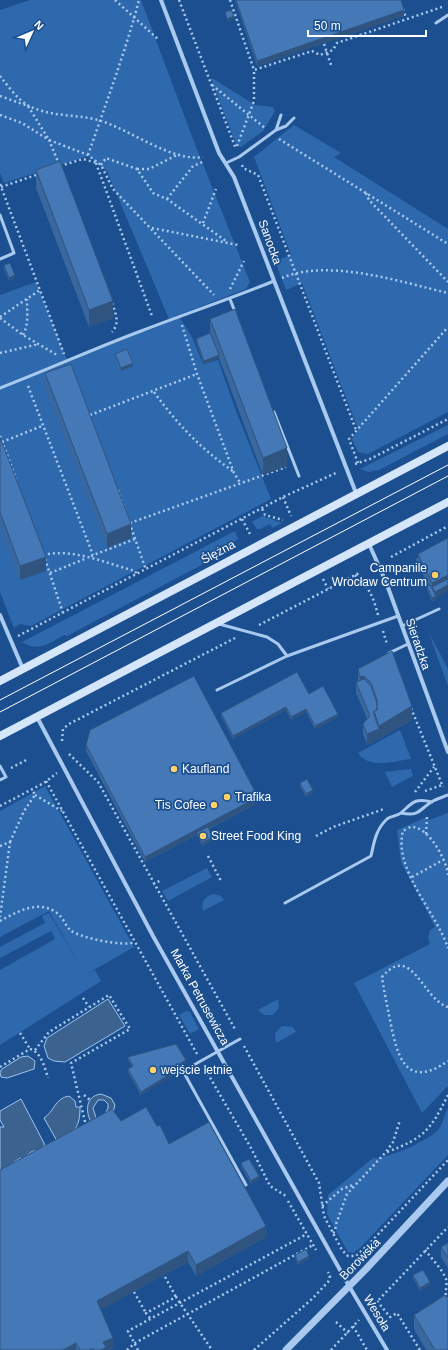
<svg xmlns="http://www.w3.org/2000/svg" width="448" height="1350" font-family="Arial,sans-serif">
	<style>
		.green { fill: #2e69ad }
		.water { fill: #3c6290; stroke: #9cc4f0 }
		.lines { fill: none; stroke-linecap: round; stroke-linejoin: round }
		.path { stroke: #a9c9ee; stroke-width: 2.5; stroke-dasharray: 2 3; stroke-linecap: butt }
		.service { stroke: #a9c9ee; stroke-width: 3 }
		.minor { stroke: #a9c9ee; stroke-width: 4 }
		.tertiary { stroke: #a9c9ee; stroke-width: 7 }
		.secondary { stroke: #d6e6fa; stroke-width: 8 }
		.tram { stroke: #fff; stroke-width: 1 }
		.wall { fill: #3a679d }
		.shaded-wall { fill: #305480 }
		.building { fill: #4478b7; stroke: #305480 }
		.poi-dot { fill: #ffd166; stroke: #1b4f8f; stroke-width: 1.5 }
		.labels { text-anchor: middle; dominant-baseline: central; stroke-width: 3.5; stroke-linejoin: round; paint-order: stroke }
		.street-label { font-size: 12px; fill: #fff; stroke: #1b4f8f }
		.poi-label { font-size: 12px; fill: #fff; stroke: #1b4f8f; text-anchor: start }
	</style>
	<rect width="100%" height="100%" fill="#1b4f8f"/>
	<!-- green -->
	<path class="green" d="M30 0H141L196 147 250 282 246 289 169 319 107 171 88 156 4 183 0 173V10Z
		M212 78 255 105 273 107 275 111 263 131 241 147 236 144 211 79Z
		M294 125 341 153 334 157 448 229V412L368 454 358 452 352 439 358 429 302 283 286 290 275 261 291 255 254 157Z
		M36 282 68 362 179 316 193 339 203 364 218 360 236 411 271 499 31 626 20 624 14 628 0 592V295Z
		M448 425V434L379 470 368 472 360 469Z
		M262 516 282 523 272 528 270 524 260 529H257L252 522Z
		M235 531 238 539 229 546 230 550 67 636 64 635C50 643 38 653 22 642Z
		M428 631 448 669V686Z
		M400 730 411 759C393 761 370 770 358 753Z
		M411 769 413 776 392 787 385 772Z
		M45 786 134 947 85 975 95 970 101 981 0 1045V970L55 939 51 931 0 958V947L45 923 42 916 49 913 83 971 49 911 0 937V811Z
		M448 813V1086L422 1113 354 983 430 944 428 938 430 930 435 927 401 862 397 830 425 818 429 820Z
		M207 868 212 877 168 901 162 891Z
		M213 894 221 896 224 900 203 911C201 902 204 897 213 894Z
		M278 999 279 1008 273 1015H264L258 1010Z
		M186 1011 190 1012 199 1029 190 1034 179 1015Z
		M282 1026 293 1027 296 1032 276 1043 275 1033Z
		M448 1108V1155L360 1248 353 1253 348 1252 329 1218 327 1213 328 1195 373 1158C386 1160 429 1140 438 1130 443 1125 444 1114 448 1108Z"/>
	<!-- water -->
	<path class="water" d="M108 999 125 1026 65 1062 54 1061 48 1058 44 1046 47 1038Z
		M28 1056 35 1061 34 1069 7 1078 1 1077 0 1072 2 1069 21 1057Z
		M101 1094 111 1098 115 1105 113 1112H106L108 1108V1104L104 1100H98L93 1108 97 1121 92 1124C85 1112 85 1096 101 1094Z
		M69 1096 75 1101 76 1107H80C80 1128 75 1132 57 1141L44 1118C54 1112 55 1098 69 1096Z
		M21 1099 45 1145 43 1146 47 1155C33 1147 33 1151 22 1159L20 1158C13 1162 7 1169 0 1173V1127H4L0 1120V1111Z"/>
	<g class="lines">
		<!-- path -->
		<path class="path" d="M115 0 159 40
			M179 0 236 149
			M230 0 254 70 312 51 320 55 333 50 337 43 442 7
			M403 9 406 18
			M324 44 331 65
			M0 76C8 86 18 100 29 106 51 117 75 114 98 120 130 129 171 162 203 157
			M212 85 265 128
			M0 96 28 106 49 140 88 155 101 165 113 189 214 295
			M0 115 22 123 49 140 59 164
			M279 139 448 244
			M237 146 254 101V70
			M88 155C106 103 125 53 139 0
			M96 163 152 316H151
			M101 165 106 158 137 169 153 193 167 199 226 241
			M242 165 243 168 258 175 356 430
			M60 166 83 159 97 163
			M137 169H149L179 154
			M0 184 64 354
			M1 187 39 174
			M366 193 369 200 448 282
			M167 199 193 166 205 161
			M203 223 216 189
			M152 228 238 245
			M282 278C328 258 401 282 448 293
			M230 289 244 261
			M112 303C116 314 120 323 112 332
			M0 317 40 290
			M0 318 23 335 57 355
			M182 325 197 374 234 473 241 484
			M23 335C29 324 27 311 27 299
			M0 353 39 344
			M28 386 93 555
			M154 392C178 425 200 448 234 472
			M90 415 197 374
			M0 436 16 479
			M2 442 42 426
			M358 463 349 439 448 327
			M355 464 370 459 448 419
			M118 490 146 570
			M283 497 291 516
			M262 509 265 515 283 520
			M242 519 251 536
			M130 523 286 467
			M43 555C74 548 105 563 135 571L137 575
			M91 556 135 539
			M391 557 448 526
			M45 559 63 613
			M50 573 87 558
			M355 575C370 589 373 596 378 615
			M323 579 328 589
			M259 625 361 572
			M383 631 387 644
			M18 636 283 497 338 472
			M411 708 443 787
			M62 741 63 729 69 724 235 638
			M69 754 98 782 236 1031
			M11 768 28 759
			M46 781 197 1054
			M425 791 442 785
			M415 792 434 767
			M35 795 62 811
			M0 806 44 783 57 773
			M426 834 427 817
			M316 836 333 827 384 809
			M10 842 24 811 35 795 32 789
			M0 846 10 842 0 917
			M208 856 221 881
			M448 875C447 861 429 827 412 827 409 827 405 830 403 831 393 869 436 912 448 948
			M412 877 443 860
			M153 884 162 880
			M0 921C17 912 38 899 57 913 63 917 65 925 70 930 80 938 123 947 135 942
			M83 998 89 1007
			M448 1007C422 999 412 942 382 977 384 991 387 1005 390 1020 397 1055 405 1091 448 1061
			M20 1033 30 1049
			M244 1046 319 1183 324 1216 342 1250 348 1256H356L369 1244 448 1160
			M35 1050 49 1032 109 995 130 1029 71 1063 86 1126
			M0 1067 30 1049C41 1052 45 1068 48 1078
			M205 1069 251 1148 270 1186 286 1196
			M84 1095 90 1100
			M387 1152C424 1138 430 1131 448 1095
			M288 1201 316 1250
			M322 1206 342 1189 353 1185
			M333 1233 335 1231 336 1224 347 1194 386 1152 393 1142 400 1120
			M425 1250C432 1259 442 1269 446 1279 448 1287 443 1294 448 1301
			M165 1277 176 1297
			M134 1292 146 1313
			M377 1301 390 1317 397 1313 420 1350
			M372 1307 448 1227
			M150 1318 146 1313 176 1297 212 1350
			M336 1322 348 1333
			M353 1326 367 1350
			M127 1350 135 1343 313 1245
			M138 1350 128 1331 307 1234
			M254 1350 313 1298 328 1282 330 1276 328 1272
			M331 1350 359 1320"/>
		<!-- service -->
		<path class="service" d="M436 23 448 15
			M276 130 281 115
			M226 163 239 157 276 130 286 126 294 118
			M0 215 14 253 0 259
			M230 299 235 312
			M0 388C47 370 93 349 141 331 185 314 230 299 274 281
			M274 412 299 476
			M219 624 267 637 278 644 287 656
			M402 626 439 609
			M389 653 408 644
			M217 690 287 656 398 616
			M0 766 6 777 0 780
			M401 813C420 817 419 809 433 801 437 799 443 797 448 795
			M285 903 371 856C374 842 376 829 387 819 391 816 398 816 402 812 413 802 415 798 432 802
			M240 1039 183 1071 246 1185"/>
		<!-- minor -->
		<path class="minor" d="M161 0 219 153 234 177 356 493
			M369 544 386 582 448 752
			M0 615 23 669
			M37 717 153 936 349 1286 387 1350"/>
		<!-- tertiary -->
		<path class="tertiary" d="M286 1350 366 1269 448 1181"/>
		<!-- secondary -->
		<path class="secondary" d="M0 681 448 446
			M0 736 448 502"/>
		<!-- tram -->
		<path class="tram" d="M0 700 448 465
			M0 712 448 476"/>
	</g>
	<!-- wall -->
	<path class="wall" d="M235 0H401L404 16 257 66Z
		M36 170 113 318 89 327 36 188Z
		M4 265 15 278 9 281 4 268Z
		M210 319 287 466 263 475 219 358 204 364 196 342V339L210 333Z
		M115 354 133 366 121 371 115 357Z
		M45 373 131 538 107 548 45 387Z
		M0 437 46 571 20 580 0 526Z
		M448 538 436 600 432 601 427 590V587L429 586 416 562V559L418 558V554Z
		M358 669 412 720 379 739 367 745 363 734V724L367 719 356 693V682H358Z
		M309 694 338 717 315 729 306 712 291 720 286 710 233 739 221 716V713Z
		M86 745 258 803 209 829 213 840 202 846 197 835 145 862 86 751Z
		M300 783 313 793 306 797 300 786Z
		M128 1057 186 1063 175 1071V1074L141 1095 128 1072V1069L132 1066 128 1060Z
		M121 1121 157 1126 169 1144 266 1237 196 1276 188 1262 100 1310 113 1348 109 1350H0Z
		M241 1163 259 1179 251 1184 241 1166Z
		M448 1243V1268L441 1257V1247Z
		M295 1255 309 1259 298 1265 295 1258Z
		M413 1275 430 1285 420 1291 413 1278Z
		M433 1303 448 1350H426L414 1329V1315L418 1313V1312Z"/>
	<!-- shaded-wall -->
	<path class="shaded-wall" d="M404 10V16L257 66V61Z
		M234 16V19L227 22V19Z
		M15 275V278L9 281V278Z
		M113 301V318L89 327V310Z
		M219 355V358L204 364V361Z
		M133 363V366L121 371V368Z
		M287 448V466L263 475V458Z
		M131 524V538L107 548V534Z
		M46 557V571L20 580V566Z
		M448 575V585L432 587V583Z
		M448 585V591L436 598V600L432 601V598L435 597V592Z
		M364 676V690L360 691V677Z
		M412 706V720L379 739V726Z
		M286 707V710L233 739V736Z
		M306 709V712L291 720V717Z
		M338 714V717L315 729V726Z
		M379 729V739L367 745V734Z
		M313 790V793L306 797V794Z
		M258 797V803L198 834 197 832V835L145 862V857Z
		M213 837V840L202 846V843Z
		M186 1060V1063L173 1071V1068Z
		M175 1071V1074L141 1095V1092Z
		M259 1176V1179L251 1184V1181Z
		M266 1226V1237L196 1276V1265Z
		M188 1251V1262L97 1312V1301Z
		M309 1256V1259L298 1265V1262Z
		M430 1282V1285L420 1291V1288Z
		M113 1338V1348L109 1350H101L103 1342Z
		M76 1343V1350H63Z"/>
	<!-- building -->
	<path class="building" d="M236 0H401L404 10 257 61Z
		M231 10 234 16 227 19 225 12Z
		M60 161 113 301 89 310 36 170Z
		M10 263 15 275 9 278 4 265Z
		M235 309 287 448 263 458 210 319Z
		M210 333 219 355 204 361 196 339Z
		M127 349 133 363 121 368 115 354Z
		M71 364 131 524 107 534 45 373Z
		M0 437 46 557 20 566 0 512Z
		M448 538V575L432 583 418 554Z
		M448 579V585L435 592 432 587Z
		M430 585 436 596 432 598 427 587Z
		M392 651 412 706 379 726 374 711 377 710V700L371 683 364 676 360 677 358 669Z
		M297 672 309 694 323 686 338 714 315 726 306 709 291 717 286 707 233 736 221 713Z
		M194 676 258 797 145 857 86 745 90 730Z
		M364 679 371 686 377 703V710L374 711V715L379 729 367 734 363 724 370 716 356 682Z
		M307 779 313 790 306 794 300 783Z
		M208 827 213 837 202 843 197 832Z
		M176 1044 186 1060 173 1068 175 1071 141 1092 128 1069 133 1066 128 1057Z
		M146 1107 157 1126 160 1125 169 1144 209 1122 266 1226 196 1265 188 1251 97 1301 113 1338 103 1342 106 1347 101 1350H94L93 1348 89 1350H80L76 1343 63 1350H0V1170L112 1109 121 1121Z
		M249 1159 259 1176 251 1181 241 1163Z
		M448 1243V1258L441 1247Z
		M306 1249 309 1256 298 1262 295 1255Z
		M423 1270 430 1282 420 1288 413 1275Z
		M445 1295 448 1300V1350H435L414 1315Z
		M433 1302V1303L418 1312Z"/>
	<!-- markers -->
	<g class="poi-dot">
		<circle cx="435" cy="575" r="4"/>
		<circle cx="174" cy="769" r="4"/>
		<circle cx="227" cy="797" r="4"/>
		<circle cx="214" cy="805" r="4"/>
		<circle cx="203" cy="836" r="4"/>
		<circle cx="153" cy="1070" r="4"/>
	</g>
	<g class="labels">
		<!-- street labels -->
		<g class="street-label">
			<text transform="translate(270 242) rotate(70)">Sanocka</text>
			<text transform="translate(218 552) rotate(-28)">Ślężna</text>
			<text transform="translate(418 644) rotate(71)">Sieradzka</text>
			<text transform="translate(200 997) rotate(61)">Marka Petrusewicza</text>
			<text transform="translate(360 1259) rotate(-46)">Borowska</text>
			<text transform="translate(377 1313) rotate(59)">Wesoła</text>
		</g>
		<!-- poi labels -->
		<g class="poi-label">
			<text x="427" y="568" text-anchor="end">Campanile<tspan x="427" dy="14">Wrocław Centrum</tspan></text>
			<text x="182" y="769">Kaufland</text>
			<text x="235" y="797">Trafika</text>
			<text x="206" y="805" text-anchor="end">Tis Cofee</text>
			<text x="211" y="836">Street Food King</text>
			<text x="161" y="1070">wejście letnie</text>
		</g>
	</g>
	<!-- north arrow -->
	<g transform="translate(32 32) rotate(46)" stroke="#1b4f8f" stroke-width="3" paint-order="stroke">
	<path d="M0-3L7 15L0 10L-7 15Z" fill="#ffffff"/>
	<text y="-6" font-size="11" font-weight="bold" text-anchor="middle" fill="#ffffff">N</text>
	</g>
	<!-- scale -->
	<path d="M308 30v6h118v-6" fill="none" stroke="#ffffff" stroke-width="2"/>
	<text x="314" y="30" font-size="12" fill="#ffffff" stroke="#1b4f8f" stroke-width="3" paint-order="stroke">50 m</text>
</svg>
